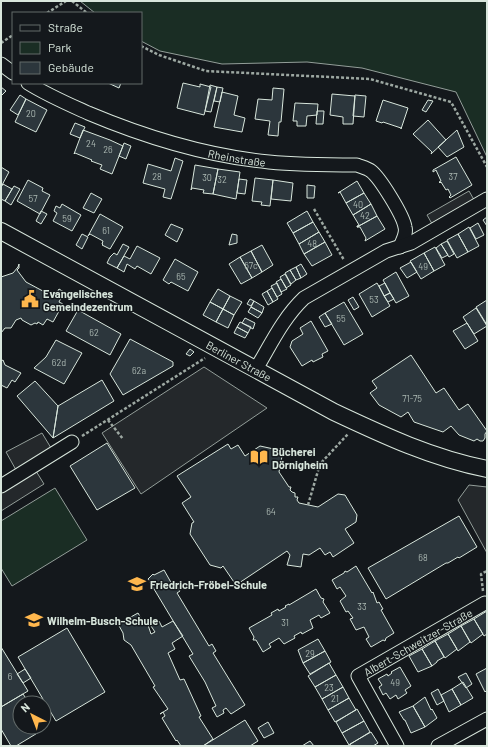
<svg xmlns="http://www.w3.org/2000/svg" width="488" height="747" font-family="Barlow,sans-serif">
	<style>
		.green { fill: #1a2d24; stroke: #939e99 }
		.parking { fill: #24282b; stroke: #939e99 }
		.building { fill: #2c363c; stroke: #d8e6dc }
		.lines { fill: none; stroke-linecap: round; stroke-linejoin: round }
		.minor-casing { stroke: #d8e6dc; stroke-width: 15 }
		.tertiary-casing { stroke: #d8e6dc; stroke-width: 18 }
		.path { stroke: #9da8a2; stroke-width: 2.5; stroke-dasharray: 3 2; stroke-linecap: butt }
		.minor { stroke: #14181c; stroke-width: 13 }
		.tertiary { stroke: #14181c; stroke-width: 16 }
		.labels { text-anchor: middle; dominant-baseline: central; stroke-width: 3; stroke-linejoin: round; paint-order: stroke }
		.number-label { font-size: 9px; fill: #adbab4 }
		.street-label { font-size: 11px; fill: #d8e6dc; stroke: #14181c }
		.poi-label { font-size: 11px; font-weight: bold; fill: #d8e6dc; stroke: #14181c; text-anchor: start }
	</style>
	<rect width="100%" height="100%" fill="#14181c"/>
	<!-- green -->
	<path class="green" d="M80 1H487V157L456 92 362 68 307 62 222 64 160 51 141 41V13H95Z
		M55 488 87 540 12 586 1 568V521Z"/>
	<!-- parking -->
	<path class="parking" d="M469 191 477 205 435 229 427 215Z
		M204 367 267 408 141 494 102 433Z
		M42 433 51 448 16 470 6 452Z
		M36 471 44 484 1 511V492Z
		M469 485 487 487V553L458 500Z"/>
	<!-- building -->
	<path class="building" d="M108 83H121L119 88Z
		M183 83 200 87V84L211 87 204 115 177 108Z
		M210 85 217 87 211 112 205 111Z
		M1 87 6 91 1 96Z
		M217 87 223 88 220 102 214 101Z
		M273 88 284 89 281 122H279L278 136 268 135 270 121 255 119 258 99 272 100Z
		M222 92 238 96 234 115 245 118 242 132 214 127Z
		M332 94 355 96 353 124H343V117L330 115Z
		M20 95 26 99 18 115 10 110Z
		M355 95 366 96 364 117 353 116Z
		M26 99 47 110 36 132 15 122Z
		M383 100 408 108 401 129V128L383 122 382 123 376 121Z
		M428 100 433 101 426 112 422 110Z
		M295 103 318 104 317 115 307 116 306 126H297V121H293Z
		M317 111H324L323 124H316Z
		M428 120 446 140 431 154 432 152 413 134Z
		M75 123 85 127 80 138 70 134Z
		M83 130 110 140 123 146 112 174 100 169 102 165 91 161 92 160 75 153 74 154Z
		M457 130 464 147 447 157 438 147Z
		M124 143 131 146 126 159 119 156Z
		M456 157 472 185 450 198 449 197 451 195 448 189 446 190 441 182 440 183 439 182 441 181 436 170 433 172V170Z
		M175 158 183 161 171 199 163 197 165 189 143 183 148 164 171 171Z
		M195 165 218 169 213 194 203 193 204 190 192 188 191 190Z
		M1 167 9 172 1 187Z
		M218 169 240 172 236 199 213 194Z
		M255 178 273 180 270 206 261 205 262 202 252 201Z
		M239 179 247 180 245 194 237 193Z
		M28 180 43 188 42 191 50 195 40 214 17 201Z
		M273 180 293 183 291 201 271 199Z
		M357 181 364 193 346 203 340 192 338 193Z
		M3 184 12 189 5 201 1 199V187Z
		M307 185 315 186 314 198H307Z
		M14 186 20 189 11 205 5 201Z
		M91 193 102 199 94 213 83 208Z
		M364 193 371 204 353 215 346 203Z
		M62 204 81 215 72 231 53 221 57 213 54 211 56 206 60 208Z
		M371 204 377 216 357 227V226L359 225 353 215Z
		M41 211 47 214 41 224 36 221Z
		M307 211 313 222 293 233 287 223Z
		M100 214 123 227 110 249 102 245 103 244H102L103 241 90 234 88 236Z
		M377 216 385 229 365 241 366 238 360 227H357Z
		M487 217V226L483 220Z
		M313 222 319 232 299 244 293 233Z
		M478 223 484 235 476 239 470 228Z
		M171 224 183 229 177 242 165 235Z
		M469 227 479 246 468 252 458 234Z
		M319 232 325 242 304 254 299 244Z
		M82 234 88 237 82 249 76 245Z
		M232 234 237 235V243L229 245Z
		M458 234 468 252 457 258 447 240Z
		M447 241 454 254 449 257 441 244Z
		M325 242 332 255 312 266 304 254Z
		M123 244 129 247 117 268 107 263 110 257 114 253 117 255Z
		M441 244 448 255 442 258 436 248Z
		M262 245 273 265 262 272 251 251Z
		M137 246 160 258 151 274 137 266 135 269 127 264 124 272 117 268 124 256 130 259Z
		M435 247 445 265 434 271 424 253Z
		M251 251 262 272 252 278 240 257Z
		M424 253 434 271 421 279 410 261Z
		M240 257 252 278 241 284 229 264Z
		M175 259 198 272 188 291 171 282 169 284 163 280Z
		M411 262 417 272 407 278 400 268Z
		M19 264V268L17 270 26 282 54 297 59 289 64 292 59 302 63 304 53 322 47 319 43 325 38 322 37 324 35 323 31 325 22 320 21 318 16 320 11 328H5L1 333V277L13 273 18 267Z
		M301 264 307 274 301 278 296 267Z
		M296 267 301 278 296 280 290 270Z
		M290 270 296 280 291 284 285 273Z
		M396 272 409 296 396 303 383 280Z
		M285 274 291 285 286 288 280 277Z
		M281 279 287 289 281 292 276 282Z
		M277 283 282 294 277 297 271 286Z
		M377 283 390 306 372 317 359 294Z
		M385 283 390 293 384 296 379 286Z
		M272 288 278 299 273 302 267 291Z
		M218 289 230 296 223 309 210 302Z
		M267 291 273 302 268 305 262 294Z
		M390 293 394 299 388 302 384 296Z
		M230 296 242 302 234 315 223 309Z
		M353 297 359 307 354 310 348 300Z
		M250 299 254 301 251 306 247 304Z
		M487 300V325L476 307Z
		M254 301 264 307 262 313 251 307Z
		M210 302 223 309 216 322 203 315Z
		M344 302 363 334 344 345 325 313Z
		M251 307 262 313 258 318 248 312Z
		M476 308 487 326 474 334 463 317Z
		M223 309 234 315 228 328 216 322Z
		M78 310 121 334 110 355 66 331Z
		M325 313 332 324 325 327 319 317Z
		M245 318 255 323 253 329 242 323Z
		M311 321 328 351 322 354 323 357 313 362 312 360 302 366 290 347 292 341 303 334 300 328Z
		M240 322 251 327 248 333 237 327Z
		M467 323 478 341 465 349 453 331Z
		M237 327 248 333 245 338 234 333Z
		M130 339 173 362V366L123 395 110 374Z
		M56 340 82 353 64 384 34 368 46 357Z
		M190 349 194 352 190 356 186 354Z
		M411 355 436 393 444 388 459 410 468 404 487 431 485 434V438L483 441H480L477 439 474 441 459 435 451 426 443 432 414 422 408 412 401 417 379 405 370 393 377 388 372 381Z
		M3 360 5 365 21 373 15 382 12 380 7 388 1 385V361Z
		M102 380 114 401 53 438 58 406Z
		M35 381 58 406 53 438 17 396Z
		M107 443 135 488 97 510 70 466Z
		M228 444 231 449 238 445 245 456 260 446 283 451 279 472 289 487H291L290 490 292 492 295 493V497H298L297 500 299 503 318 507 338 494 345 495 357 515 356 522 345 529 354 543 333 557 330 552 325 555 320 548 309 555 303 554 301 567 287 565 290 555 287 551 236 585 223 566 221 568 210 565 190 534 192 523 194 522 182 503 191 497 177 476Z
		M459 516 477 547 459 558 458 557 448 563H446L386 599 368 568Z
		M356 566 372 593 373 592 377 603 379 602 383 609 381 610 394 633 386 638 385 641 383 640 371 647 366 639 369 637 364 627 356 630 350 619 353 618 348 611 346 612 340 601 346 596 340 587 337 589 332 580 344 573 345 571 347 572Z
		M164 570 173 586 176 584 180 591 177 593 209 646 212 644 216 651 213 653 245 705 231 714 226 708 223 710 224 713 217 717 212 708 216 706 205 682 189 656 193 654 148 579 153 574 154 575Z
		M316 589 321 598 324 599 323 602 330 613 321 618 319 615 310 620 313 628 302 634 301 632 294 636 295 638 284 644 279 638 269 644 271 647 263 652 256 640H253L254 637 249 628 272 615 271 613 278 609 279 611 286 607 285 606 289 604V605Z
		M487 611V634L484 636 474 619Z
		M138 613 142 620 148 625 151 634 155 632 151 626 159 621 162 627 173 621 183 636 172 643 175 649 168 653 180 680 184 679 201 716 199 717 213 739 203 746H181L177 740 176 741 162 718 165 716 163 712 160 714 168 709 153 687 155 686 131 645 124 640 123 633 118 624Z
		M474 619 483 634 471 643 461 626Z
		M461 626 470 642 458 651 448 634Z
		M67 628 105 692 56 721 18 657Z
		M448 634 457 649 445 658 435 641Z
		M318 639 325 651 303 663 298 650Z
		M435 641 444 657 437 661V662L432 666 422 649Z
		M1 647 28 691 1 707Z
		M422 649 432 666 418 672 409 656Z
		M325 651 331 662 310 674 303 663Z
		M329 663 336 675 315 687 308 676Z
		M400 667 411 686 405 690 407 693 398 699 396 695 390 699 386 693 383 695 379 687 382 685 378 679 387 674 388 676 392 673 391 672Z
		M487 668V690L485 692 476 674Z
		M25 669 31 678 23 683 17 674Z
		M466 673 472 684 466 688 458 677Z
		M336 675 343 687 322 699 315 687Z
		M463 682 473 698 461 705 452 689Z
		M343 687 349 698 328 710 322 699Z
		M438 689 444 701 437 705 431 693Z
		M452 689 461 705 449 712 441 695Z
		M23 694 29 703H20V727H43L44 729 16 746H11L1 729V707Z
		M425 697 431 710 432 709 437 718 425 727 413 706Z
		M349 698 356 710 335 722 328 710Z
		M413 706 425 727 411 733 405 720H404L399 712Z
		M357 709 364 721 342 733 336 722Z
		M245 720 258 741 250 746H203Z
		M364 721 370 732 349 745 342 733Z
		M268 722 274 733 264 738 258 728Z
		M371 732 378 743 373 746H351L350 744Z
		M310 741 314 746H302Z"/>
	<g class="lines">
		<!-- minor casing -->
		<g class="minor-casing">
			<g id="minor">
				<path d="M1 64 13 73"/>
				<path id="s1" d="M28 83C47 95 68 104 88 113 145 137 207 156 269 162 298 165 327 165 357 165 362 167 367 168 371 171 380 178 403 215 405 227 407 234 402 241 400 247"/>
				<path d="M256 369C271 344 283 318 304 298L386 251 411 243 487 199"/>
				<path d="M1 486 72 442"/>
				<path id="s2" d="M397 746 358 676 485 603"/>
				<path d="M438 746 487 719"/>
			</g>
		</g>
		<!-- tertiary casing -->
		<g class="tertiary-casing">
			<g id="tertiary">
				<path id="s3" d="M1 231 334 412C385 436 432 458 487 469"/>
			</g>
		</g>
		<!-- path -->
		<path class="path" d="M72 1 87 13
			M47 13 66 1
			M1 43 13 35
			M141 46 159 55 206 71 370 79 451 102 487 167
			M314 209 344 260
			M108 420 123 439
			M82 436 205 358
			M308 505 320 464 348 434
			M483 591 481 574 487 571"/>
		<!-- minor -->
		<use href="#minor" class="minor"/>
		<!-- tertiary -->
		<use href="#tertiary" class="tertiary"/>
	</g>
	<!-- icons -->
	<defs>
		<g id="civic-bare" transform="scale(1.38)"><path d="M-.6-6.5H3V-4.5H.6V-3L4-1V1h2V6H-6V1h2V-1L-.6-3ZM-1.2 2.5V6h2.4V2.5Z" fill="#ffb74d" stroke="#14181c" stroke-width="2.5" paint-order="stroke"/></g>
		<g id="library-bare" transform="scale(1.38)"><path d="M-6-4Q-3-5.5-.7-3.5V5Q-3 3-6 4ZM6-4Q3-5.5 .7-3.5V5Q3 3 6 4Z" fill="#ffb74d" stroke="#14181c" stroke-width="2.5" paint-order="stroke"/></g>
		<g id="school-bare" transform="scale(1.38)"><path d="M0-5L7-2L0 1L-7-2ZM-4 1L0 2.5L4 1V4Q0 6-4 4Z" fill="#ffb74d" stroke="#14181c" stroke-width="2.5" paint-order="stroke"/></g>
	</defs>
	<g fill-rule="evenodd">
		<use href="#civic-bare" x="30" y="299"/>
		<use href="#library-bare" x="259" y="457"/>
		<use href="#school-bare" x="137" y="584"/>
		<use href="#school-bare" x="34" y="620"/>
	</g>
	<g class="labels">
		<!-- number labels -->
		<g class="number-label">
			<text x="31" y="113">20</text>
			<text x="91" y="143">24</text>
			<text x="108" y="149">26</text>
			<text x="157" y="176">28</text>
			<text x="453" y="176">37</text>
			<text x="207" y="177">30</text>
			<text x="222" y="179">32</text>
			<text x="33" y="198">57</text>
			<text x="358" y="204">40</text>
			<text x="365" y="215">42</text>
			<text x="67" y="218">59</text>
			<text x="106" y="230">61</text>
			<text x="312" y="243">48</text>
			<text x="251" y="265">67c</text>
			<text x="423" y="266">49</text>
			<text x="181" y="276">65</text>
			<text x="374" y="299">53</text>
			<text x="341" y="318">55</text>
			<text x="94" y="332">62</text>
			<text x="59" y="362">62d</text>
			<text x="139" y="370">62a</text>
			<text x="412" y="398">71-75</text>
			<text x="271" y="511">64</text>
			<text x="423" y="557">68</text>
			<text x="362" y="606">33</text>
			<text x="285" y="622">31</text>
			<text x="310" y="653">29</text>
			<text x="10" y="676">6</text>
			<text x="395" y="682">49</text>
			<text x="329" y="687">23</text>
			<text x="335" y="698">21</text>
		</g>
		<!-- street labels -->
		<g class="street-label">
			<text stroke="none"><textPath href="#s1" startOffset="223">Rheinstraße</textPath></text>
			<text stroke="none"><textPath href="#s3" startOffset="271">Berliner Straße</textPath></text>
			<text stroke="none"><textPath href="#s2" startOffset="149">Albert-Schweitzer-Straße</textPath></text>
		</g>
		<!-- poi labels -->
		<g class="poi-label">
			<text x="43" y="293">Evangelisches<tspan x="43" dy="13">Gemeindezentrum</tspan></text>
			<text x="272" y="451">Bücherei<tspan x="272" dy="13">Dörnigheim</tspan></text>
			<text x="150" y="584">Friedrich-Fröbel-Schule</text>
			<text x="47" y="620">Wilhelm-Busch-Schule</text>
		</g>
	</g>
	<!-- border -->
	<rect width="488" height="747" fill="none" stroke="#d8e6dc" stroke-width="4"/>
	<!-- legend -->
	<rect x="12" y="12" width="130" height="72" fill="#14181c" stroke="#626a69"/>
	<rect x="20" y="25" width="20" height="6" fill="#14181c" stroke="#626a69"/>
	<text x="48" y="32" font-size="12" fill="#d8e6dc">Straße</text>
	<rect x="20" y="42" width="20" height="12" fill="#1a2d24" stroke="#626a69"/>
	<text x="48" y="52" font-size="12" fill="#d8e6dc">Park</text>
	<rect x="20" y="62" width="20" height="12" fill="#2c363c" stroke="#626a69"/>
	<text x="48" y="72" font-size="12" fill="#d8e6dc">Gebäude</text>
	<!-- north arrow -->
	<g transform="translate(32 715) rotate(318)"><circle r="19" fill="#14181c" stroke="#626a69"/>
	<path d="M0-3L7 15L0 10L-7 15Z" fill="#ffb74d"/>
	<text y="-6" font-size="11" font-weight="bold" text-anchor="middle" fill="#d8e6dc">N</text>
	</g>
</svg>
